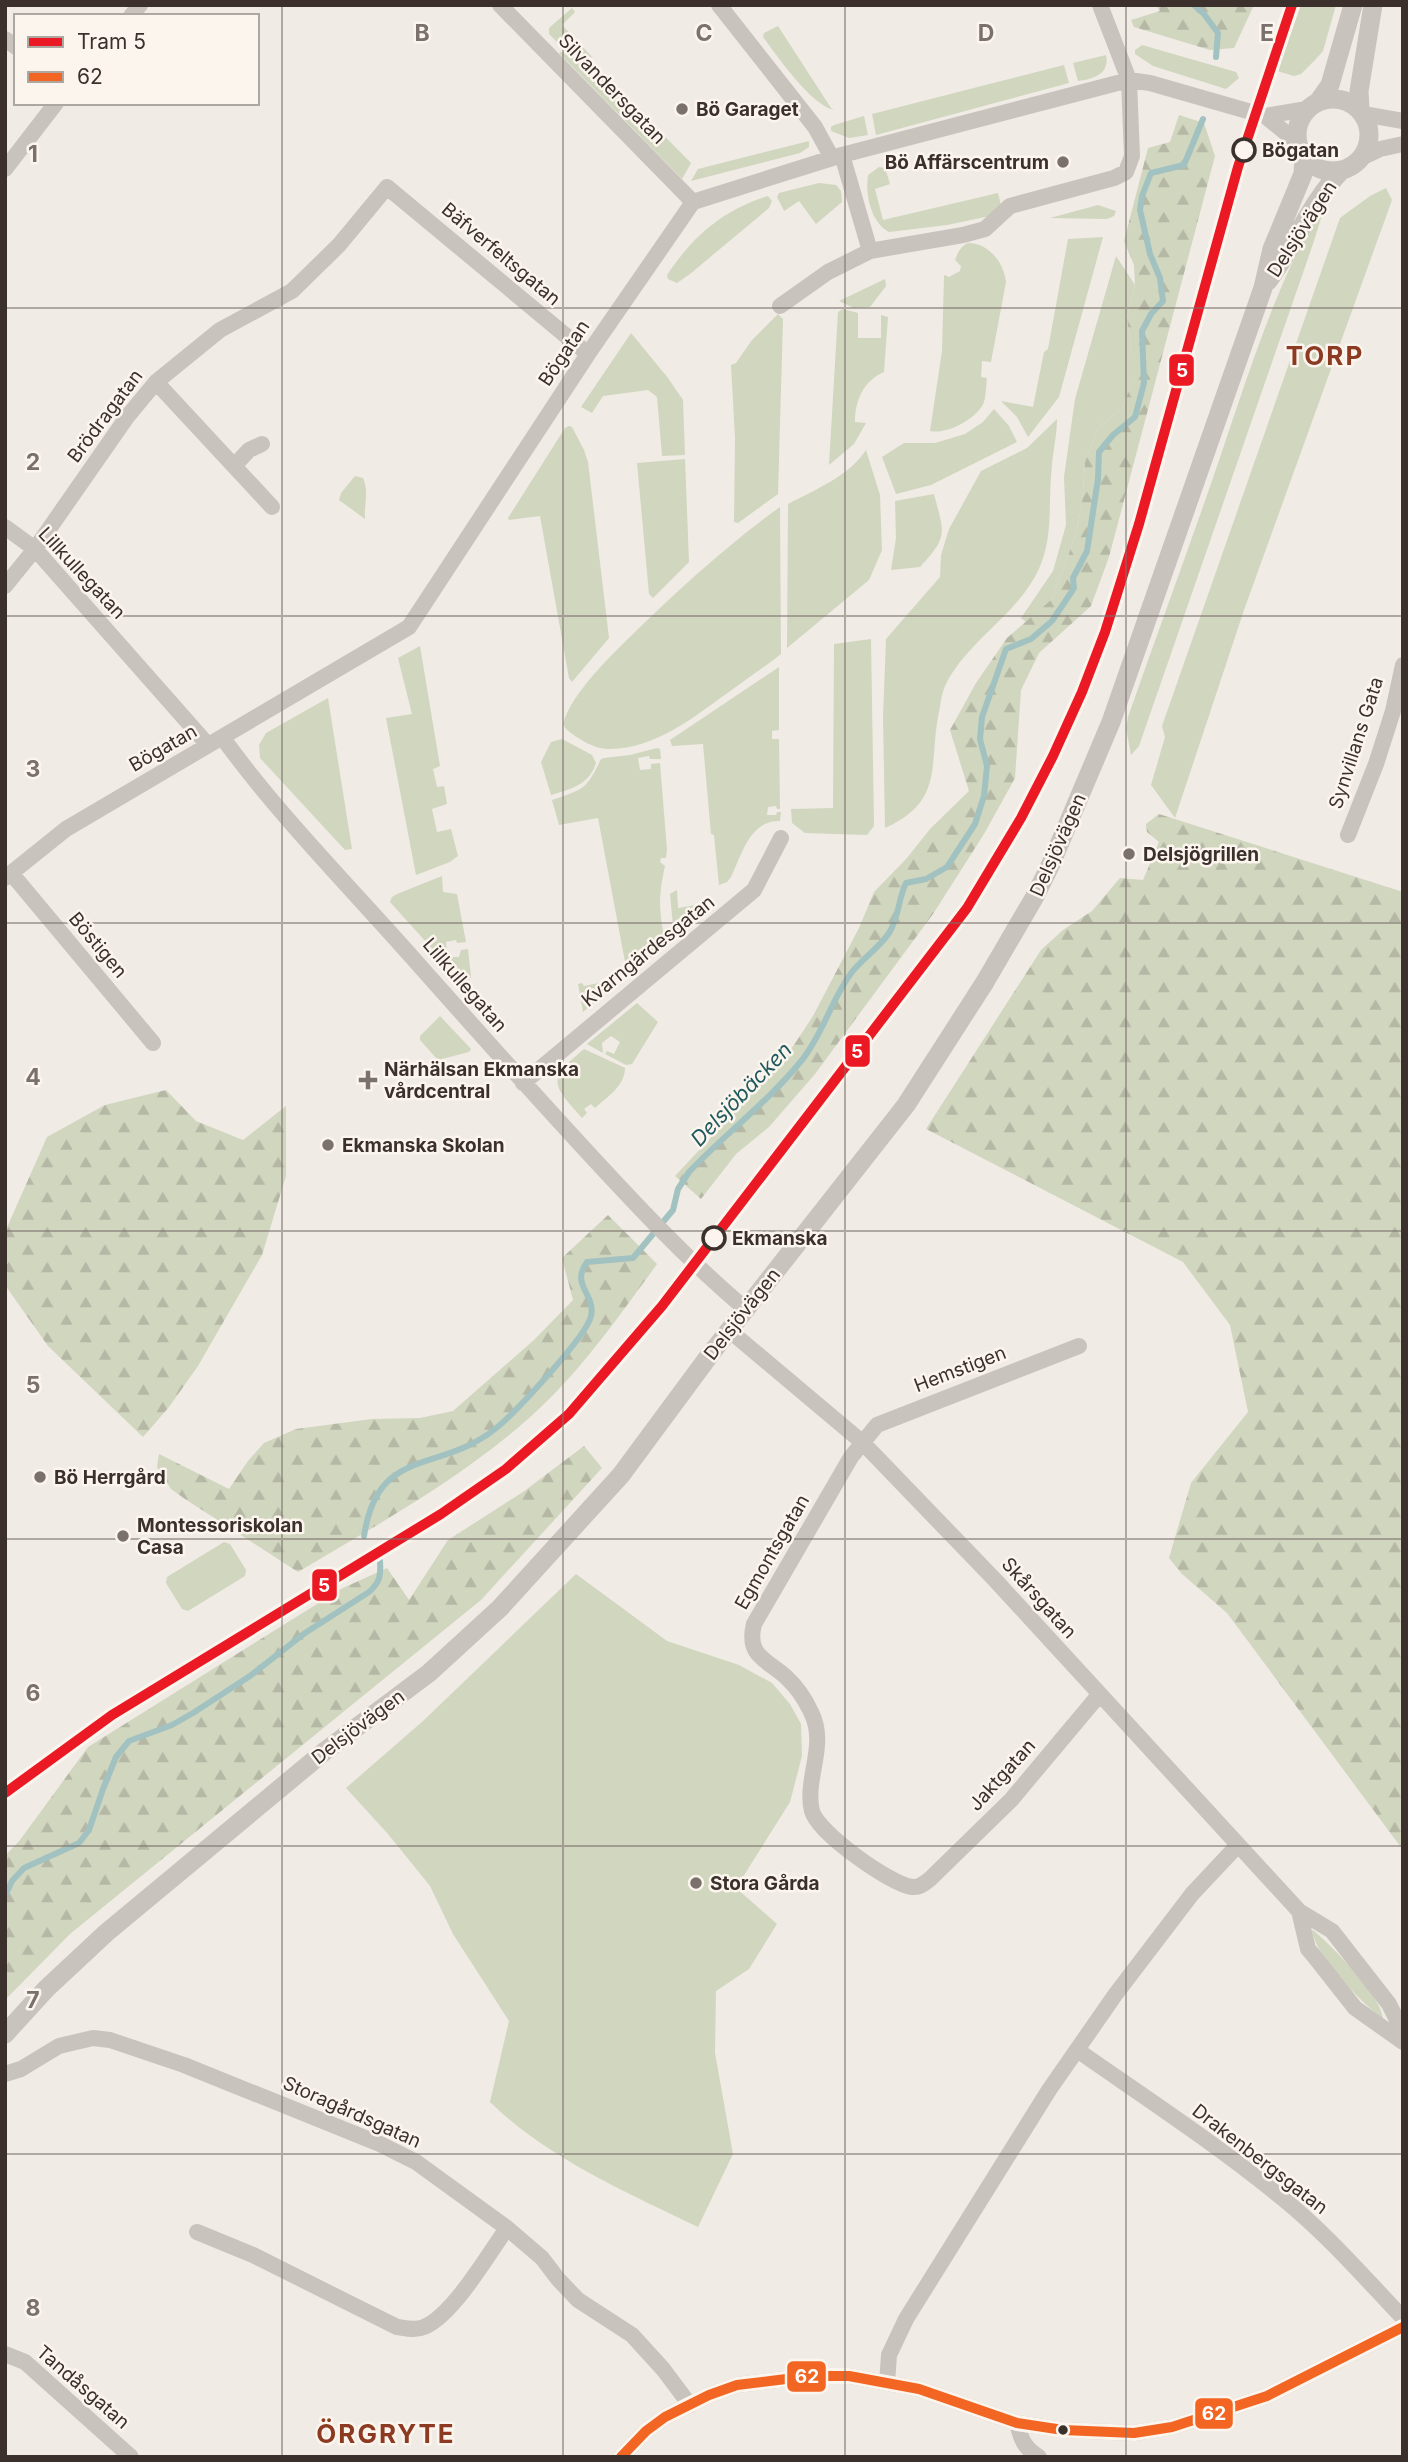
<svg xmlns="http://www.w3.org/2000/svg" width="1408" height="2462" font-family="Inter,sans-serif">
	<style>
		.green { fill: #d1d6bf }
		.forest { fill: url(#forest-firs) }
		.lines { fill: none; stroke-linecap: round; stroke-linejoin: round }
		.stream { stroke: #a1c2c1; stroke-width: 6 }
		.minor { stroke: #c9c3be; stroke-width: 16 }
		.tertiary { stroke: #c9c3be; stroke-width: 19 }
		.bus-1-casing { stroke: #fbf5ee; stroke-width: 16 }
		.bus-1 { stroke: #f26522; stroke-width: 10 }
		.tram-1-casing { stroke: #fbf5ee; stroke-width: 16 }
		.tram-1 { stroke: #eb1923; stroke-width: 10 }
		.grid { fill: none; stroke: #7a716c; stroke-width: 2; stroke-opacity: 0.55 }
		.poi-dot { fill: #7a716c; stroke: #fbf5ee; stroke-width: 2.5 }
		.stop-dot { fill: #fbf5ee; stroke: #3b302b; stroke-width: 3.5 }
		.bus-dot { fill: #3b302b; stroke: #fbf5ee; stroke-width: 2.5 }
		.labels { text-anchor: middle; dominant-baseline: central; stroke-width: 5; stroke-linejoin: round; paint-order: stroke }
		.street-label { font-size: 19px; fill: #3b302b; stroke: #fbf5ee }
		.poi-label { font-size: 19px; font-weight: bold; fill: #3b302b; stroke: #fbf5ee; text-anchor: start }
		.stop-label { font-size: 19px; font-weight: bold; fill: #3b302b; stroke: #fbf5ee; text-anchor: start }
		.water-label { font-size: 21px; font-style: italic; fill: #1f5a5e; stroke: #fbf5ee }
		.district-label { font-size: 26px; font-weight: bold; letter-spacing: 2px; fill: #8c3b22; stroke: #fbf5ee }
		.grid-label { font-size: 23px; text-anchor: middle; font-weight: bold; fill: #7a716c; stroke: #fbf5ee; stroke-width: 5; stroke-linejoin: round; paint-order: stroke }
		.line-badge { stroke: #fbf5ee; stroke-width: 2.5 }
		.badge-label { font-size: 19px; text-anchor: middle; font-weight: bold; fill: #fff }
	</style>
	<defs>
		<pattern id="forest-firs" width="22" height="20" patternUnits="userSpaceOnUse" patternTransform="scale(1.75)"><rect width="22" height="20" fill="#d1d6bf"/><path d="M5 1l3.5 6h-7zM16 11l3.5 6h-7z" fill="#b4b8a4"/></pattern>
	</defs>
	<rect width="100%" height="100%" fill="#f0ebe5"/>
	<!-- green -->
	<path class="green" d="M1301 5H1336L1323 51 1316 59 1301 74 1294 76 1277 71Z
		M572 8 575 12 562 25 593 58 558 43 549 34V28Z
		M778 26 831 108 834 110C810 104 778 57 763 37L764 33Z
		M1142 45 1236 72 1239 78 1226 89 1153 66 1135 54V50Z
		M561 52 597 68 691 163 682 179 559 53Z
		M1106 55C1110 74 1094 79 1078 81L1073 63Z
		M1064 65 1069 83 876 135 872 114Z
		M864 116 868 135 849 138 831 131V127L834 125Z
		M809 141V147L800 153 691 181 698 169Z
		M879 167 885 168 890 184 875 189 883 220 998 193 1001 205 990 216 947 225 889 232C871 222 865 195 868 175Z
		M819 183 836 185 841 191 842 202 816 224 799 201 784 211 777 197 779 193Z
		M1386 188 1392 200 1244 610 1175 818 1151 785 1165 737 1162 726 1340 218 1370 196Z
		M768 196 772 201 769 208 690 274 677 283 668 279 667 275C693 236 723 210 768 196Z
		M1098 205 1116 211 1114 216 1107 219 1050 218Z
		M1318 212 1322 215 1313 244 1139 746 1131 755 1126 728 1128 717C1156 637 1186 556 1214 475 1245 385 1271 296 1318 212Z
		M1103 237 1059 397 1028 437 1017 417 1001 401 1033 407 1044 352 1048 349 1068 239Z
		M968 243C989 243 1004 263 1006 282L991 362 982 361 981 377 987 378C986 385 986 395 984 402 978 418 947 435 930 431L942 351 944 275 949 277 960 271 961 266 955 260C958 252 961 246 968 243Z
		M1116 256 1135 285 1127 318 1132 355V382L1122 408 1098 428 1085 462 1082 504 1076 534 1052 599 1026 622 1021 618 1053 571 1066 525 1064 477 1075 399Z
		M885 279 886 286 870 307 854 308 839 301Z
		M843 309 858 313V338H881V315L888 317 884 372C863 381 855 401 855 422L866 423 854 444 829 465 838 312Z
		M778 314 783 319 778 494 738 523 734 522 735 438 731 365 736 363 752 340Z
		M631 333 668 378 683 400 685 455 662 456 657 397 648 390 603 396 592 413 581 407Z
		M994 409 1009 426 1017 442 931 485 896 494 882 457 904 443H935L965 434 983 422Z
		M1057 419C1057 435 1053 450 1052 466 1048 497 1053 532 1042 561 1024 612 968 638 945 686 942 693 941 700 940 707 927 763 947 800 885 828L883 717 886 639 940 577 941 555 949 529 981 471 1027 448Z
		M569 426 572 427 584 450 588 462 609 638 572 682 569 678 540 516 509 520 508 518 565 428Z
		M866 450 880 495 882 550 869 580 787 648 788 504C815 490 849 476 866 450Z
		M685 459 689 562 653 598 649 594 637 463Z
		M355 476 363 478C369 492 364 504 365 519L339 500 341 493Z
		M934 494C944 533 949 536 920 567L891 570 896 538 895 501Z
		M780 507 781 654C766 666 749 677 733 689 696 715 657 749 609 749 593 749 577 738 566 729L563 724C572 691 616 651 640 627 685 584 730 543 780 507Z
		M871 639 874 826 867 835 805 833 792 823 791 809 833 808 834 644Z
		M420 646 440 766 433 769 437 787 444 786 447 804 432 809 437 832 451 829 458 856 450 862 416 875 386 718 412 714 398 658Z
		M779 667V730L772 731V739H779L780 809H777L776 806 768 807 767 815H776L777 812H781L780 821C750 820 742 854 731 877L727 882 719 885 714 835 711 834 703 744 672 746 670 740Z
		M328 698 352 849 345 850 260 758 259 745 266 733Z
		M562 739 592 755 596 763C589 785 571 789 551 795L541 762 551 742Z
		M657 748 660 749 661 759H650L649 756 638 758 640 770 651 769V764L660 763 667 850 666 858H661L660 862 665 866C658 897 659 911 665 942L664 946 639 967 625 962 598 818 559 825 552 800C584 789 586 790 601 759L604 758 630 755Z
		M442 876 443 892 457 894 466 942 457 943 456 940 446 942 447 957H459L461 950 468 949 471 977 465 985 390 902 392 897 397 894Z
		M677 890 678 908 702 904 709 907 674 937 670 894Z
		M608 981 618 983 583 1012 578 984 582 983 584 986Z
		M637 1003 658 1022 632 1064 626 1065 605 1054 607 1051 614 1054 620 1042 611 1036 602 1043 603 1053 587 1044Z
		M440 1016 471 1049 469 1052 438 1060 420 1040V1036Z
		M584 1049 625 1068C625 1086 607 1097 595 1108L591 1104 584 1109 587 1113 582 1118C551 1083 547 1080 584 1049Z
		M224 1542 230 1544 246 1570 245 1576 188 1611 182 1609 166 1583 167 1577Z
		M576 1574 667 1641 739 1665 772 1683 790 1704 801 1724 802 1756 790 1802 736 1888 777 1924 749 1969 716 1991 715 2053 733 2154 698 2227C626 2192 549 2159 490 2102L509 2021 453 1934 430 1886 388 1834 346 1788 423 1721Z
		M1313 1930C1332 1946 1382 1996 1383 2019 1362 2003 1316 1957 1312 1931Z"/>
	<!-- forest -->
	<path class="forest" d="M1156 5H1254L1234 48 1210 50 1134 27 1131 20 1160 11Z
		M1179 115 1204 123 1215 156 1109 557 1091 606 1039 653 1021 690 1015 778 984 834 933 914 815 1074 769 1127 736 1154 701 1199 675 1176 763 1082 794 1045 813 1016 859 928 874 892 907 858 930 829 969 791 950 730 976 683 1007 638 1052 599 1076 534 1082 504 1085 462 1098 428 1122 408 1132 382V355L1127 318 1135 285 1134 265 1124 241 1148 148 1170 142Z
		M1159 814 1403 892V1850L1227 1613 1182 1574 1169 1558 1191 1483 1248 1412 1230 1325 1183 1262 926 1129 1041 950 1063 930 1092 911 1120 878 1143 880 1159 842 1147 832 1146 824Z
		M166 1090 196 1121 243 1140 286 1106V1176L262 1255 198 1366 169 1407 143 1437 48 1346 5 1285V1232L47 1137 105 1105Z
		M608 1215 657 1264C617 1319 579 1374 528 1419 459 1480 377 1525 298 1572L185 1499 171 1489 157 1467 159 1454 229 1489 248 1461 264 1443 296 1429 372 1419 420 1418 453 1411 534 1340 573 1300 562 1258Z
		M584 1446 602 1468 481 1600 70 1934 5 2000V1856L20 1840 88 1747 341 1589 387 1568 409 1600 448 1540 523 1492Z"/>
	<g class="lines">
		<!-- stream -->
		<path class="stream" d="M1194 5 1204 14 1218 33 1216 57
			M364 1536C378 1445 439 1474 495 1429 513 1415 587 1336 591 1316 596 1294 570 1285 587 1262L633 1258 673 1210 678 1189 689 1172C725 1134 769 1101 802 1060 824 1032 832 998 852 972 863 958 879 948 889 933 899 918 898 899 906 883L926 879 947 867 975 824 984 796 987 766 980 739 982 717 1006 649 1031 639 1052 621 1074 588 1073 578 1087 551 1098 479 1099 452 1113 435 1135 417 1144 383 1142 331 1151 314 1163 301 1160 278 1150 254 1140 210 1142 196 1151 173 1184 165 1203 119
			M5 1896 12 1881 24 1868 79 1843 89 1830 103 1789 116 1757 129 1741 172 1725 193 1713 250 1676 305 1633 369 1592C380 1582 381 1576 380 1561"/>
		<!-- minor -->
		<path class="minor" d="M500 5 693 202
			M719 5 815 127 832 158
			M131 16 140 5
			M5 39 16 47
			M1363 114 1403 121
			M1265 116 1297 142
			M842 155 870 251
			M1361 158 1380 149 1403 144
			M5 169 56 103
			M780 306 828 272 870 251 963 235 985 229 1010 206 1114 178 1126 172 1132 156 1129 80 1100 5
			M156 382 272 507
			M234 466 249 450 262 444
			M5 527 35 549 208 745
			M5 586 35 549 127 417 156 382 220 330 292 291 339 245 387 187 588 354
			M222 737C283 821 358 895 426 973 490 1045 553 1116 618 1185 659 1229 701 1272 747 1310
			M1348 835 1376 764 1393 711 1403 665
			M11 873 153 1043
			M5 878 66 829 409 627 588 354 693 202 842 155 1129 80 1150 83 1265 116 1307 109
			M523 1083 754 890 781 838
			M730 1331 862 1442 996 1581 1299 1911 1332 1931 1389 2004 1403 2032
			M1079 1346 877 1425 851 1457 754 1624C746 1656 766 1659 786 1677 797 1687 805 1699 811 1712 828 1745 804 1779 812 1811 818 1833 890 1884 912 1887 920 1888 925 1883 930 1879L1011 1800 1099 1695
			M1299 1911 1308 1949 1314 1956 1355 2008 1403 2042
			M1077 2050C1146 2098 1216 2144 1281 2197 1326 2233 1364 2277 1403 2318
			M5 2074 21 2069 59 2046 93 2038 110 2040 184 2065 380 2144 416 2162 507 2228 542 2258 558 2279 578 2300 632 2335 663 2369 690 2405
			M197 2232 253 2255 397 2327C405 2328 415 2331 424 2327 453 2315 488 2255 507 2228
			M5 2354 25 2362 131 2457
			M887 2383 889 2355 906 2319 1049 2090 1115 1995 1192 1894 1238 1845
			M1017 2423C1021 2439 1024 2448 1039 2457
			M621 2457 646 2431 665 2417 709 2395 737 2385 810 2376H849L919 2389 1017 2423 1063 2430 1134 2433 1172 2427 1267 2396 1403 2327"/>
		<!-- tertiary -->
		<path class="tertiary" d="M1297 135a36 36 0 1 1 72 0a36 36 0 1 1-72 0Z
			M1318 102 1330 85 1353 5
			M1360 110 1359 91 1373 5
			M1268 281C1295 245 1310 203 1341 171
			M5 2034 46 1989 106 1933 325 1751 429 1673 500 1608 621 1475 709 1356 906 1105 985 982 1034 898 1050 866 1111 722 1263 288 1272 249 1303 174 1304 157"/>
		<!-- bus-1 casing -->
		<g class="bus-1-casing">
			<path id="bus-1" d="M621 2457 646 2431 665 2417 709 2395 737 2385 810 2376H849L919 2389 1017 2423 1063 2430 1134 2433 1172 2427 1267 2396 1403 2327"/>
		</g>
		<!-- bus-1 -->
		<use href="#bus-1" class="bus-1"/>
		<!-- tram-1 casing -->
		<g class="tram-1-casing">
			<path id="tram-1" d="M5 1793 112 1715 441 1514 506 1469 569 1414 662 1306 967 908 1021 818 1053 756 1082 692 1105 632 1139 524 1238 167 1292 5"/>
		</g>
		<!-- tram-1 -->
		<use href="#tram-1" class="tram-1"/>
	</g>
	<!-- grid -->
	<path class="grid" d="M282 5V2457M563 5V2457M845 5V2457M1126 5V2457M5 308H1403M5 616H1403M5 923H1403M5 1231H1403M5 1539H1403M5 1846H1403M5 2154H1403"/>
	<!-- markers -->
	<g class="poi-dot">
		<circle cx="682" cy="109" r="7"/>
		<circle cx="1063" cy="162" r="7"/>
		<circle cx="1129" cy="854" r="7"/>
		<path d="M364.5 1069.5h7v7h7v7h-7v7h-7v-7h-7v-7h7z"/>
		<circle cx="328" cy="1145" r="7"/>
		<circle cx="40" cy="1477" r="7"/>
		<circle cx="123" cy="1536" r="7"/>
		<circle cx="696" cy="1883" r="7"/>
	</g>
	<g class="stop-dot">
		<circle cx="1244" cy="150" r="11"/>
		<circle cx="714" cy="1238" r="11"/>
	</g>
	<circle class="bus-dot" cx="1063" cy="2430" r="6"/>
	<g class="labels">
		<!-- street labels -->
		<g class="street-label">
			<text transform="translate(612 89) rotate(46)">Silvandersgatan</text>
			<text transform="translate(1302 229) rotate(-57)">Delsjövägen</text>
			<text transform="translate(501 254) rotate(40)">Bäfverfeltsgatan</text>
			<text transform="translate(564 353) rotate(-56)">Bögatan</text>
			<text transform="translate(105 416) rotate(-53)">Brödragatan</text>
			<text transform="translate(82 573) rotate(47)">Lillkullegatan</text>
			<text transform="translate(1356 743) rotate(-72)">Synvillans Gata</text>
			<text transform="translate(163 748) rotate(-30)">Bögatan</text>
			<text transform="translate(1058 845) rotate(-66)">Delsjövägen</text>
			<text transform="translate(98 945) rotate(50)">Böstigen</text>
			<text transform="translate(648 951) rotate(-39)">Kvarngärdesgatan</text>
			<text transform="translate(465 985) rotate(49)">Lillkullegatan</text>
			<text transform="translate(742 1314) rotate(-52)">Delsjövägen</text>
			<text transform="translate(960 1369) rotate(-21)">Hemstigen</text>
			<text transform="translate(772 1552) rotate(-60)">Egmontsgatan</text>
			<text transform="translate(1039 1598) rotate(48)">Skårsgatan</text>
			<text transform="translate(358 1727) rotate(-37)">Delsjövägen</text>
			<text transform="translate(1002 1775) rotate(-48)">Jaktgatan</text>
			<text transform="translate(352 2112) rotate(24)">Storagårdsgatan</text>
			<text transform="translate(1260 2159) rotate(38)">Drakenbergsgatan</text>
			<text transform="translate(83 2387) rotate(41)">Tandåsgatan</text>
		</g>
		<!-- poi labels -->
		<g class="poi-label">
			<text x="696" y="109">Bö Garaget</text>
			<text x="1049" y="162" text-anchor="end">Bö Affärscentrum</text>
			<text x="1143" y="854">Delsjögrillen</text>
			<text x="384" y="1069">Närhälsan Ekmanska<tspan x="384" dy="22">vårdcentral</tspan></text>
			<text x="342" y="1145">Ekmanska Skolan</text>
			<text x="54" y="1477">Bö Herrgård</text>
			<text x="137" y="1525">Montessoriskolan<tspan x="137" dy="22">Casa</tspan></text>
			<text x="710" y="1883">Stora Gårda</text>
		</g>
		<!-- stop labels -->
		<g class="stop-label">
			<text x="1262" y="150">Bögatan</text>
			<text x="732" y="1238">Ekmanska</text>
		</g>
		<!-- water labels -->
		<g class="water-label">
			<text transform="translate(741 1094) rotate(-46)">Delsjöbäcken</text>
		</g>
		<!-- district labels -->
		<g class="district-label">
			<text x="1325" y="355">TORP</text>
			<text x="386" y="2433">ÖRGRYTE</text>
		</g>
	</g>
	<g class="grid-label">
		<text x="422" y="41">B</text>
		<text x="704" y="41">C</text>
		<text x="986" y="41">D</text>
		<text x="1267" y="41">E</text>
		<text x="33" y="162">1</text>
		<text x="33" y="470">2</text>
		<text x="33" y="777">3</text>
		<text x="33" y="1085">4</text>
		<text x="33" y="1393">5</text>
		<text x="33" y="1701">6</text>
		<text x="33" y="2008">7</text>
		<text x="33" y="2316">8</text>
	</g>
	<g class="line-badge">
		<rect x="1168" y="353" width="27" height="34" rx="7" fill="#eb1923"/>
		<rect x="844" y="1034" width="27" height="34" rx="7" fill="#eb1923"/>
		<rect x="311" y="1568" width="27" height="34" rx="7" fill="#eb1923"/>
		<rect x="786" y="2360" width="41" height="33" rx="7" fill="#f26522"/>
		<rect x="1194" y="2397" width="40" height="33" rx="7" fill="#f26522"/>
	</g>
	<g class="badge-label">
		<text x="1182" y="377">5</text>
		<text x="857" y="1058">5</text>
		<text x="324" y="1592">5</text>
		<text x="807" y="2383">62</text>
		<text x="1214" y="2420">62</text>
	</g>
	<!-- border -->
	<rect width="1408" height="2462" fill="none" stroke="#3b302b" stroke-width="14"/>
	<!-- legend -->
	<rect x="14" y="14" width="245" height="91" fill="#fbf5ee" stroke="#aea6a0" stroke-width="2"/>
	<rect x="28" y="37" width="35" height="10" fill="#eb1923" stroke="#aea6a0" stroke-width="2"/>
	<text x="77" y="49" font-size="21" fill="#3b302b">Tram 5</text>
	<rect x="28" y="72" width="35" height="10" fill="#f26522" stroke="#aea6a0" stroke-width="2"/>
	<text x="77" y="84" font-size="21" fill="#3b302b">62</text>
</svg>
